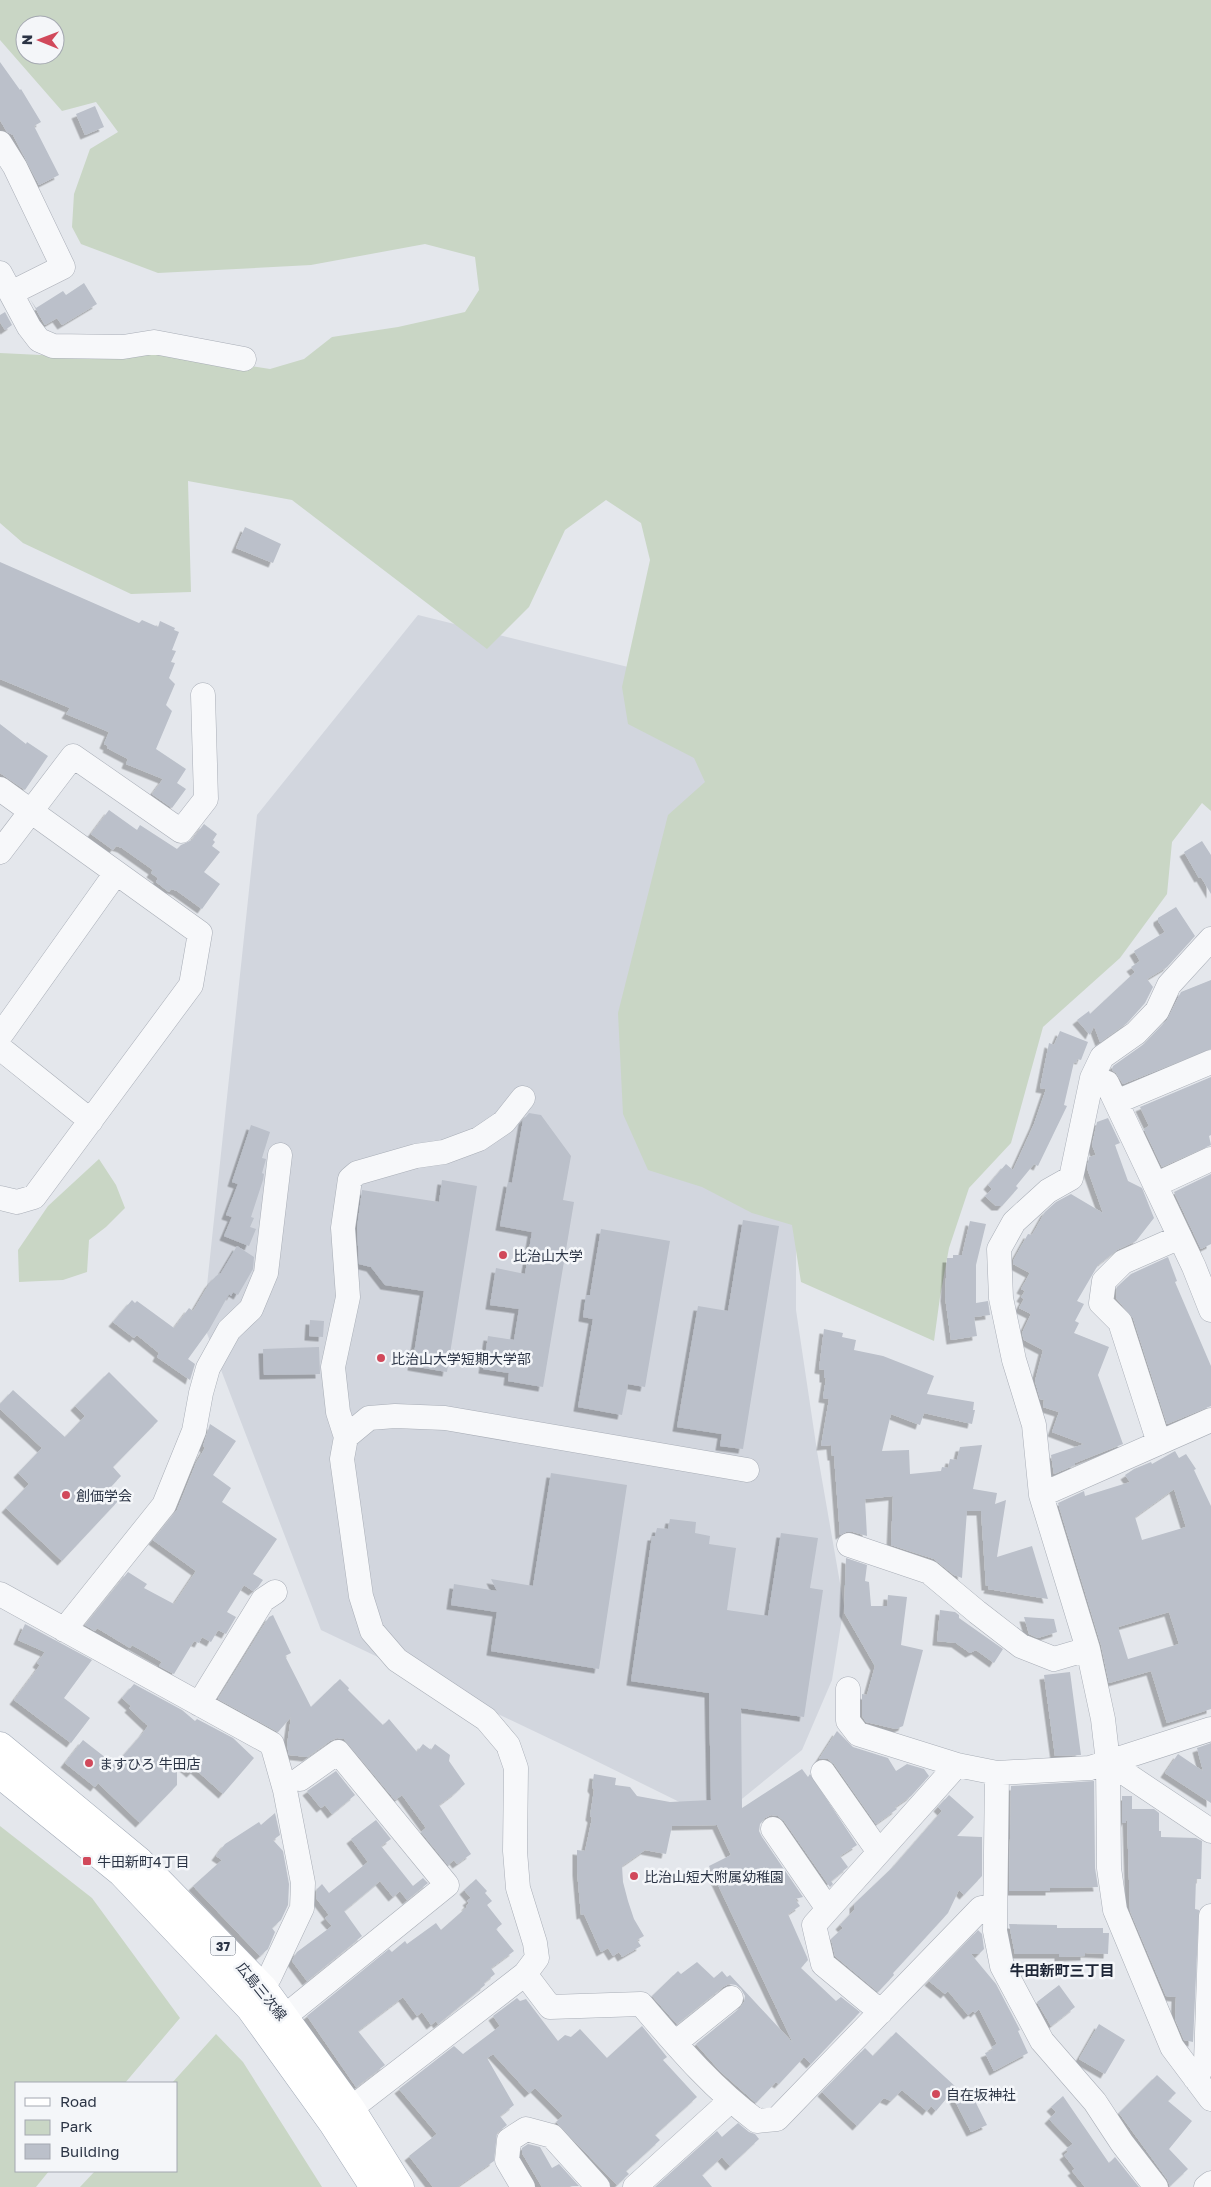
<svg xmlns="http://www.w3.org/2000/svg" width="1211" height="2187" font-family="'Golos Text','Noto Sans JP',sans-serif">
	<style>
		.built { fill: #d2d6de }
		.green { fill: #c9d6c5; fill-rule: evenodd }
		.building { fill: #bbc0ca; fill-rule: evenodd; filter: url(#shadow) }
		.lines { fill: none; stroke-linecap: round; stroke-linejoin: round }
		.minor-casing { stroke: #a9aeb7; stroke-width: 25 }
		.major-casing { stroke: #a3abb8; stroke-width: 29 }
		.minor { stroke: #f7f8fa; stroke-width: 24 }
		.major { stroke: #fff; stroke-width: 28 }
		.poi-dot { fill: #d1495b; stroke: #f4f6f9; stroke-width: 2 }
		.labels { text-anchor: middle; dominant-baseline: central; stroke-width: 5; stroke-linejoin: round; paint-order: stroke }
		.shield { fill: #f4f6f9; stroke: #676e7b; stroke-width: 1 }
		.shield-label { font-size: 12px; font-weight: bold; fill: #2b3445 }
		.poi-label { font-size: 14px; fill: #2b3445; stroke: #f4f6f9; text-anchor: start }
		.street-label { font-size: 14px; fill: #2b3445; stroke: #f4f6f9 }
		.neighbourhood-label { font-size: 15px; font-weight: bold; fill: #1d2536; stroke: #f4f6f9 }
	</style>
	<defs>
		<filter id="shadow"><feDropShadow dx="-4.5" dy="4.5" stdDeviation="0" flood-color="#0004"/></filter>
	</defs>
	<rect width="100%" height="100%" fill="#e4e7ec"/>
	<!-- built -->
	<path class="built" d="M418 615 733 693 796 1199V1310L817 1451 844 1606 832 1680 802 1750 716 1820 582 1754 321 1630 203 1323 257 815Z"/>
	<!-- green -->
	<path class="green" d="M0 0H1211V811L1202 803 1172 842 1167 894 1120 958 1043 1027 1011 1143 969 1188 949 1248 940 1297 934 1341 801 1282 792 1225 752 1213 702 1187 648 1170 623 1114 618 1013 668 815 705 782 694 758 628 724 622 687 650 560 641 523 606 500 565 530 529 607 487 649 292 500 188 481 191 592 131 594 23 543 0 523V353L121 359 153 351 270 369 304 359 332 337 398 327 465 312 479 290 475 257 425 244 311 265 158 273 81 244 72 227 74 194 90 149 118 132 96 102 62 111 0 40ZM25 25H55V55H25Z
		M99 1159 116 1185 125 1208 106 1227 89 1240 87 1272 63 1280 19 1282 18 1250 48 1206Z
		M0 1826 92 1898 180 2018 125 2083H16V2171H49L36 2187H0Z
		M216 2034 243 2062 322 2187H80L95 2171H176V2083H172Z"/>
	<!-- building -->
	<path class="building" d="M0 62 20 90 21 89 41 122 34 126 59 175 39 185 13 135 7 132 0 120Z
		M95 106 104 127 85 135 76 114Z
		M84 283 97 304 62 325 57 318 45 325 30 299 36 308 63 291 66 295Z
		M5 312 12 325 5 330 0 322V315Z
		M245 527 281 544 273 563 236 548Z
		M0 562 139 623 142 620 158 627 160 621 175 628 174 630 179 632 172 650 176 651 171 662 175 663 169 678 175 684 166 705 172 711 156 749 186 769 177 783 186 789 172 808 152 794 163 779 126 764 128 759 107 748 108 746 104 744 109 732 66 714 70 708 0 679Z
		M0 724 26 744 27 742 48 756 25 790 0 773Z
		M109 810 137 830 140 825 177 849 181 845 192 840 204 824 217 834 213 840 215 842 212 846 220 852 204 872 220 884 202 909 177 891 171 889 169 892 156 882 158 878 151 873 153 870 122 848 116 846 113 850 91 834Z
		M1202 841 1211 855V894L1201 877 1199 878 1184 852Z
		M1176 907 1195 936 1167 967 1147 979 1153 987 1145 1003 1127 1023 1100 1042 1094 1026 1090 1035 1077 1020 1089 1011 1090 1014 1135 972 1131 967 1140 961 1134 951 1165 932 1158 921V918Z
		M1211 980V1049L1123 1084 1116 1073 1112 1070 1113 1066 1144 1044 1167 1020 1181 992Z
		M1060 1031 1088 1042 1081 1060 1077 1059 1076 1063 1074 1062 1064 1105 1067 1106 1038 1166 1034 1164 1016 1186 1018 1188 1002 1206H996L985 1196 992 1189 988 1185 1006 1164 1013 1170 1034 1124 1046 1089 1040 1088 1049 1043 1054 1045Z
		M1211 1077V1135L1209 1136 1211 1145 1162 1167 1144 1129 1149 1126 1140 1107Z
		M529 1113 541 1115 571 1156 563 1200 574 1202 543 1387 508 1381 509 1373 483 1369 488 1336 514 1340 519 1309 490 1305 496 1268 525 1274 532 1232 500 1226 508 1182 512 1183 523 1120Z
		M1108 1118 1120 1143 1115 1145 1128 1181 1142 1188 1154 1218 1136 1241 1117 1250 1098 1265 1077 1301 1084 1304 1075 1321 1079 1323 1074 1333 1109 1347 1098 1375 1123 1444 1075 1463V1465L1054 1474 1051 1455 1084 1444 1052 1432 1059 1412 1043 1407 1044 1400 1040 1399 1035 1381 1043 1350 1024 1340 1022 1333 1031 1314 1019 1308 1024 1299 1021 1297 1025 1291 1021 1289 1030 1273 1013 1264V1261L1028 1234 1032 1235 1045 1212 1056 1202 1071 1194 1103 1213 1087 1168 1089 1157 1096 1155 1092 1145 1097 1122Z
		M251 1125 270 1132 262 1158 266 1159 262 1173 264 1174 263 1180 251 1217 254 1218 250 1227 256 1229 249 1246 224 1236 232 1217 226 1215 238 1184 232 1182Z
		M1211 1174V1244L1201 1249 1174 1192Z
		M442 1180 477 1186 447 1372 412 1366 424 1291 385 1285 371 1267 359 1264 357 1228 362 1190 439 1202Z
		M743 1220 779 1226 743 1449 720 1446 722 1434 677 1427 698 1306 728 1311Z
		M970 1221 986 1224 976 1265V1303L988 1301 990 1315 974 1317 977 1336 951 1340 945 1297 947 1258H953V1255H962Z
		M601 1229 670 1241 645 1387 628 1384 622 1415 578 1407 593 1319 583 1317 586 1295H590Z
		M237 1246 254 1257 253 1269 238 1295 233 1292 231 1296 229 1294 209 1330 188 1359 195 1364 190 1380 157 1357 159 1353 137 1335 134 1338 113 1322 132 1300 135 1303 137 1301 174 1328 189 1308 193 1311 209 1284 216 1276 221 1273Z
		M1168 1257 1177 1281 1175 1282 1211 1366V1406L1167 1424 1133 1318 1116 1298 1117 1287 1131 1274Z
		M310 1320 324 1321 323 1337 309 1336Z
		M824 1329 843 1333 842 1337 856 1340 854 1350 883 1356 934 1376 927 1394 974 1402 973 1410H975L972 1424 924 1413 920 1425 891 1414 882 1451 909 1450 910 1474 941 1471 942 1467 948 1468 950 1459 957 1460 960 1447 982 1445 973 1489 997 1493 995 1504 1006 1500 997 1557 1032 1546 1048 1599 988 1589 989 1586H986L981 1511H967L962 1578 954 1575 934 1559 891 1545 893 1496 865 1499 867 1536 853 1532H846L840 1535 834 1456H832L831 1445 821 1446 829 1399 823 1398 826 1378H824V1370L819 1369Z
		M319 1347 320 1374 264 1375 263 1349Z
		M109 1372 158 1421 113 1467 121 1476 108 1490 119 1500 62 1561 6 1508 29 1484 18 1473 42 1448 0 1409V1404L13 1390 65 1437 85 1416 75 1406Z
		M210 1424 236 1441 213 1475 231 1488 222 1502 277 1539 253 1574 263 1580 258 1587 253 1591 244 1585 227 1612 236 1617 226 1634 218 1630 211 1642 202 1637 199 1643 194 1641 174 1674 159 1666 162 1662 132 1645 130 1648 97 1628 95 1631 85 1625 128 1572 147 1584 144 1588 174 1604 196 1571 153 1540 177 1510 196 1463 205 1448 203 1446Z
		M1175 1451 1179 1458 1186 1454 1196 1469 1194 1470 1211 1506V1709L1167 1723 1151 1671 1109 1683 1101 1645 1058 1503 1084 1491 1085 1496 1130 1482 1125 1475 1134 1469 1151 1462 1152 1464ZM1174 1489 1186 1527 1142 1540 1135 1517ZM1169 1612 1179 1644 1128 1659 1118 1627Z
		M551 1473 627 1485 599 1669 491 1651 497 1612 451 1605 454 1584 497 1591 491 1579 533 1586Z
		M670 1519 696 1522 695 1533 710 1536 709 1544 736 1548 727 1610 768 1616 781 1533 818 1538 810 1588 823 1590 804 1717 741 1708 742 1808 802 1769 808 1777 810 1774 857 1845 840 1856 848 1867 831 1881 833 1884 830 1887 784 1821 778 1816 771 1815 765 1818 760 1824 759 1831 762 1837 803 1897 795 1899 800 1906 788 1914 807 1957 808 1960 801 1968 836 2001 841 1997 860 2012 811 2064 804 2057 779 2084 776 2082 756 2103 720 2071 696 2044 740 2008 744 2002 745 1996 741 1989 736 1985 729 1984 723 1987 677 2024 652 1996 678 1971 681 1974 697 1962 714 1978 722 1971 727 1977 730 1975 793 2043 709 1866 731 1855 717 1825 672 1826 666 1854 645 1850 622 1866 623 1882 628 1901 634 1919 644 1936 637 1940 641 1946 622 1957 619 1952 613 1956 608 1948 601 1952 584 1914 581 1915 577 1871V1850L585 1851 592 1818 590 1816 594 1790 592 1787 594 1774 616 1778 615 1785 630 1787 637 1796 670 1802 711 1800 709 1693 631 1681 652 1536H655L657 1528 668 1529Z
		M846 1558 867 1565 865 1581 869 1582 871 1606H887L888 1595 907 1597 901 1645 923 1650 903 1726 896 1729 866 1722 862 1716V1694L867 1695 875 1666 844 1612Z
		M940 1610 955 1612 959 1615V1618L1003 1649 994 1663 976 1650 970 1653 956 1643 937 1641Z
		M273 1615 291 1653 285 1656 311 1707 340 1679 349 1688 348 1690 383 1725 389 1719 417 1752 423 1744 431 1750 435 1744 450 1755 449 1761 465 1784 455 1793 439 1805 471 1854 457 1864 454 1860 448 1865 421 1832 426 1828 402 1795 395 1800 344 1739 337 1738 330 1741 307 1757 289 1755 287 1745 291 1717 278 1732 218 1699 269 1617Z
		M1024 1617 1054 1619 1057 1632 1038 1638 1029 1634Z
		M25 1624 92 1660 64 1698 90 1718 71 1743 14 1700 35 1672 40 1665 37 1663 45 1652 18 1640Z
		M1070 1672 1081 1755 1055 1756 1044 1675Z
		M134 1684 182 1710 195 1721 197 1719 233 1738 254 1758 223 1794 195 1769 191 1773 177 1761V1785L140 1823 98 1783 95 1787 65 1763 83 1740 115 1765 143 1733 148 1726 129 1708 131 1706 122 1698Z
		M837 1731 853 1747 888 1758 896 1771 907 1764 924 1769 929 1776 911 1796 895 1807 897 1809 876 1824 834 1764 828 1759H819Z
		M1211 1743V1803L1165 1773 1178 1754 1203 1771 1197 1748Z
		M336 1771 355 1795 332 1814 325 1805 321 1808 307 1791Z
		M1094 1781 1095 1868 1098 1887 1050 1888V1891H1009L1011 1786Z
		M949 1795 974 1817 957 1836 982 1837V1876L964 1895 959 1890 948 1913 893 1973 894 1975 878 1992 835 1956 831 1939 843 1928 840 1925 854 1910V1904L894 1866 942 1811 938 1807Z
		M1122 1796H1132V1809H1154L1159 1813V1831H1161V1837L1196 1838 1202 1841 1201 1879H1196L1195 1909 1199 1910 1193 2042 1184 2040 1175 2019 1176 1997 1166 1996 1130 1911 1127 1819 1125 1823H1122Z
		M275 1813 280 1835 273 1840 283 1851 289 1884 288 1905 281 1920 272 1928 275 1932 268 1949 260 1956 193 1886 222 1860 216 1856 225 1844 259 1822 261 1825Z
		M376 1820 391 1839 381 1846 413 1886 423 1878 428 1883 407 1900 400 1891 393 1897 380 1881 344 1911 362 1936 307 1981 292 1961 297 1952 332 1926 325 1918 329 1915 316 1898 317 1889 322 1884 329 1893 368 1862 351 1839Z
		M476 1879 487 1891 485 1893 492 1901 487 1905 502 1924 496 1929 514 1951 491 1968 495 1974 484 1983 485 1985 438 2024 436 2021 431 2025 422 2012 417 2016 403 1997 358 2031 385 2065 356 2087 307 2016 389 1949 392 1952 405 1941 407 1944 436 1923 441 1930 467 1907 466 1906 469 1903 467 1901 471 1898 464 1890Z
		M1009 1924 1057 1925V1928H1103V1933H1109L1108 1954 1085 1953V1956L1059 1957V1954H1015Z
		M978 1930 982 1934 984 1949 979 1954H971L996 1984 1020 2030 1018 2031 1028 2053 994 2071 985 2053 993 2050 992 2047 997 2044 979 2009 975 2013 973 2011 968 2015 948 1991 945 1994 929 1981Z
		M1059 1985 1075 2007 1051 2026 1037 2002Z
		M517 1998 520 2001 526 1999 558 2041 565 2035 571 2037 580 2029 607 2058 642 2026 667 2057 663 2060 697 2097 655 2135 660 2140 626 2171 629 2174 617 2185 556 2122 563 2116 535 2088 529 2093 493 2054 487 2058 514 2105 500 2116 507 2125 497 2133 494 2161 457 2187H433L409 2156 437 2134 399 2089 454 2046 463 2054 500 2026 493 2016Z
		M1099 2024 1125 2040 1105 2074 1079 2059Z
		M896 2032 969 2099 973 2097 987 2125 971 2132 951 2093 936 2111 931 2106 927 2111 902 2090 891 2101 884 2098 857 2126 822 2092 865 2048 873 2056Z
		M1157 2075 1176 2093 1168 2101 1192 2121 1169 2149 1188 2169 1170 2186 1167 2179 1119 2113Z
		M1063 2096 1109 2163 1115 2157 1139 2187H1085L1072 2171 1075 2169 1064 2155 1068 2152 1066 2149 1073 2144 1049 2119 1056 2112 1051 2107Z
		M738 2123 749 2132 755 2134 759 2139 730 2166 722 2157 702 2175 712 2187H655L717 2131 722 2137Z
		M528 2144 540 2147 552 2168 559 2164 579 2186 542 2187 522 2153V2148Z"/>
	<g class="lines">
		<!-- minor casing -->
		<g class="minor-casing">
			<path id="minor" d="M0 143 15 167 63 267 11 293
				M0 273 29 327 39 340 53 346 123 347 154 342 244 359
				M0 789 200 933 191 985 34 1197 17 1202 0 1198
				M0 852 73 756 181 831 206 799 203 695
				M1211 939 1169 985 1157 1011 1136 1033 1102 1057 1092 1078 1071 1178 1048 1191 1014 1222 999 1249 1001 1298 1014 1360 1034 1425 1041 1495 1088 1649 1103 1719 1108 1762 1109 1868 1115 1910 1172 2047 1211 2099
				M0 1036 116 873
				M0 1048 91 1121
				M1092 1078 1107 1083 1194 1267 1211 1310
				M1116 1102 1211 1062
				M1155 1185 1211 1159
				M346 1437 338 1412 333 1367 348 1297 343 1228 350 1179 357 1173 416 1156 444 1152 479 1139 504 1122 523 1098
				M1159 1443 1120 1322 1101 1303 1104 1281 1123 1262 1180 1237
				M1041 1495 1211 1420
				M849 1545 929 1572 977 1612 1021 1646 1054 1659 1088 1649
				M0 1594 272 1744 285 1790 303 1883 302 1908 270 1976 253 2004
				M64 1630 164 1505 194 1431 201 1393 208 1368 229 1330 251 1309 266 1273 280 1155
				M848 1689V1721L858 1734 957 1765 997 1773 1090 1768 1211 1729
				M199 1704 263 1600 275 1592
				M1108 1762 1211 1831
				M823 1772 879 1852
				M997 1773 995 1931 1002 1966 1042 2041 1095 2102 1122 2143 1156 2187
				M773 1829 828 1909
				M525 1974 550 2007 641 2004C677 2046 712 2088 757 2121L777 2119 981 1908 994 1906
				M881 2012 823 1964 814 1925 957 1765
				M284 2017 447 1885 338 1752 300 1779
				M675 2043 731 1998
				M1195 2078 1206 2062 1211 1916
				M336 2120 525 1974 537 1958 535 1943 518 1888 515 1851 516 1768 508 1745 486 1719 397 1660 372 1631 361 1596 342 1459 346 1437 369 1418 395 1416 445 1418 747 1470
				M523 2187 507 2160 509 2140 526 2129 552 2136 598 2187
				M635 2187 730 2101
				M1206 2187 1211 2183"/>
		</g>
		<!-- major casing -->
		<g class="major-casing">
			<path id="major" d="M0 1746 139 1861 263 1988 351 2109 400 2187
				M0 1774 122 1873 250 2008 332 2122 374 2187"/>
		</g>
		<!-- minor -->
		<use href="#minor" class="minor"/>
		<!-- major -->
		<use href="#major" class="major"/>
	</g>
	<!-- markers -->
	<g class="poi-dot">
		<circle cx="503" cy="1255" r="5"/>
		<circle cx="381" cy="1358" r="5"/>
		<circle cx="66" cy="1495" r="5"/>
		<circle cx="89" cy="1763" r="5"/>
		<rect x="82" y="1856" width="10" height="10" rx="2.5"/>
		<circle cx="634" cy="1876" r="5"/>
		<circle cx="936" cy="2094" r="5"/>
	</g>
	<g class="labels">
		<!-- shield labels -->
		<rect class="shield" x="210.5" y="1936.5" width="25" height="19" rx="4"/>
		<g class="shield-label">
			<text x="223" y="1946">37</text>
		</g>
		<!-- poi labels -->
		<g class="poi-label">
			<text x="513" y="1255">比治山大学</text>
			<text x="391" y="1358">比治山大学短期大学部</text>
			<text x="76" y="1495">創価学会</text>
			<text x="99" y="1763">ますひろ 牛田店</text>
			<text x="97" y="1861">牛田新町4丁目</text>
			<text x="644" y="1876">比治山短大附属幼稚園</text>
			<text x="946" y="2094">自在坂神社</text>
		</g>
		<!-- street labels -->
		<g class="street-label">
			<text transform="translate(262 1991) rotate(51)">広島三次線</text>
		</g>
		<!-- neighbourhood labels -->
		<g class="neighbourhood-label">
			<text x="1062" y="1970">牛田新町三丁目</text>
		</g>
	</g>
	<!-- legend -->
	<rect x="15" y="2082" width="162" height="90" fill="#f4f6f9" stroke="#a4a8b1"/>
	<rect x="25" y="2098" width="25" height="8" fill="#ffffff" stroke="#a4a8b1"/>
	<text x="60" y="2107" font-size="15" fill="#2b3445">Road</text>
	<rect x="25" y="2120" width="25" height="15" fill="#c9d6c5" stroke="#a4a8b1"/>
	<text x="60" y="2132" font-size="15" fill="#2b3445">Park</text>
	<rect x="25" y="2144" width="25" height="15" fill="#bbc0ca" stroke="#a4a8b1"/>
	<text x="60" y="2157" font-size="15" fill="#2b3445">Building</text>
	<!-- north arrow -->
	<g transform="translate(40 40) rotate(271)"><circle r="24" fill="#f4f6f9" stroke="#a4a8b1"/>
	<path d="M0-4L9 19L0 12L-9 19Z" fill="#d1495b"/>
	<text y="-8" font-size="14" font-weight="bold" text-anchor="middle" fill="#2b3445">N</text>
	</g>
</svg>
